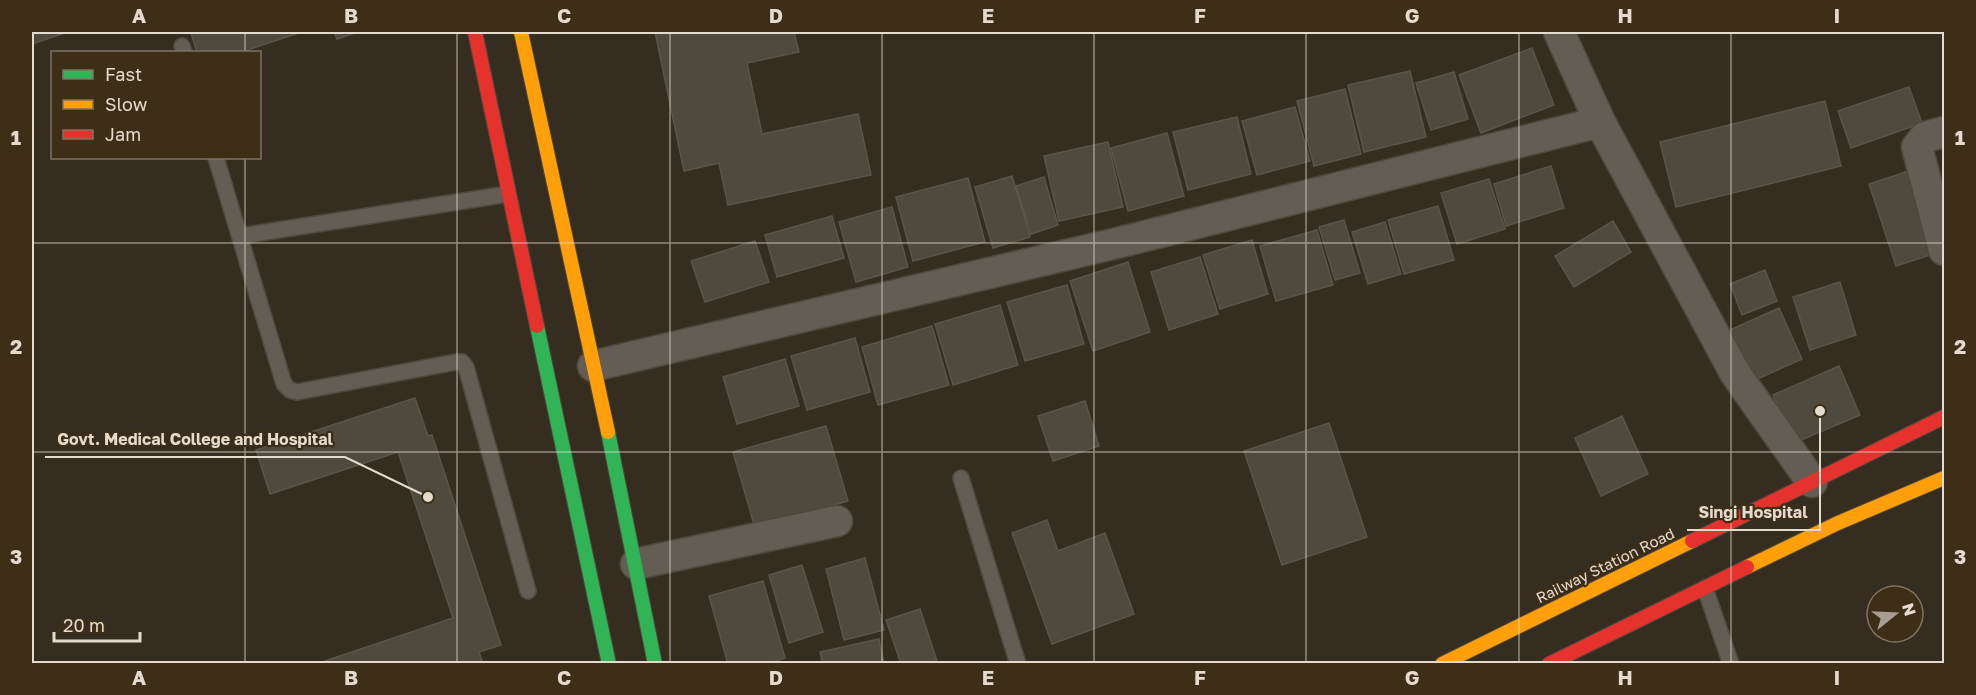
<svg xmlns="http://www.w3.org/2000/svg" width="1976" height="695" font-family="'Golos Text',sans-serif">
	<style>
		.building { fill: #50493e; stroke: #5b544a; stroke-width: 1.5 }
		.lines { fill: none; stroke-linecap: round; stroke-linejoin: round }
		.lane-casing { stroke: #4f483e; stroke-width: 18 }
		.street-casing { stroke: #4f483e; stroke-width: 33 }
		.fast-casing { stroke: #4f483e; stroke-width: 16 }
		.slow-casing { stroke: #4f483e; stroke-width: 16 }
		.jam-casing { stroke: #4f483e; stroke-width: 16 }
		.lane { stroke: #635d54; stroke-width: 15 }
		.street { stroke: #635d54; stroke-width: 30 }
		.fast { stroke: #30b455; stroke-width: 14 }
		.slow { stroke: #ff9f0a; stroke-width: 14 }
		.jam { stroke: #e5322d; stroke-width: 14 }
		.grid { fill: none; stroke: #e4dbce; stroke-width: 1.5; stroke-opacity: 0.55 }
		.labels { text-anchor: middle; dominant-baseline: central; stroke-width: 4.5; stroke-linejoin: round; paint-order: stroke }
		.street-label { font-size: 15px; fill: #e4dbce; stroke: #3d2e18 }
		.leader { fill: none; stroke: #e4dbce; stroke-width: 2 }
		.callout-dot { fill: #e4dbce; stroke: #3d2e18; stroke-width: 2 }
		.callout-label { font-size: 16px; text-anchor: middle; font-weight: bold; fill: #e4dbce; stroke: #3d2e18; stroke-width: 4.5; stroke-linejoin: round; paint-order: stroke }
		.neatline { fill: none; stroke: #e4dbce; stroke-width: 2 }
		.grid-label { font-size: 20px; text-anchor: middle; font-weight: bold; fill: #e4dbce }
	</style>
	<rect width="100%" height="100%" fill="#352d20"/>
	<!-- building -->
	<path class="building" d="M32 32H68L32 44Z
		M197 32H295L296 34 241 52H197L191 33Z
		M334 32H358L337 39Z
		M655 32H794L799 52 747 63 762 134 858 114 871 175 728 205 719 163 684 171Z
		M1532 48 1554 105 1481 133 1459 75Z
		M1410 71 1426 137 1364 152 1348 85Z
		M1454 72 1468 119 1431 130 1416 83Z
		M1909 87 1922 123 1851 148 1838 111Z
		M1345 89 1361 154 1314 166 1297 101Z
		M1825 101 1841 166 1676 207 1660 142Z
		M1295 107 1310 161 1257 175 1242 121Z
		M1237 117 1251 174 1188 190 1173 132Z
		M1167 133 1184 196 1128 211 1111 148Z
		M1108 142 1123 207 1059 221 1044 156Z
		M1551 166 1564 208 1506 226 1494 184Z
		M1909 171 1936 253 1896 266 1869 184Z
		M1012 176 1030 237 993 248 975 187Z
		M1044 177 1058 225 1031 234 1016 186Z
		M968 178 985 242 913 261 896 197Z
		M1489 179 1505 229 1457 244 1441 193Z
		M1438 206 1454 260 1404 274 1388 220Z
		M892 207 908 267 856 282 839 222Z
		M832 216 844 258 777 277 765 235Z
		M1344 220 1360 273 1335 280 1319 227Z
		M1613 221 1631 252 1574 287 1555 256Z
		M1385 222 1401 274 1368 284 1352 232Z
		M1317 230 1333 285 1276 301 1260 246Z
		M1252 240 1268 294 1220 309 1203 255Z
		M755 241 769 282 705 302 691 261Z
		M1200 257 1218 314 1169 330 1151 272Z
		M1128 262 1150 332 1093 351 1070 281Z
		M1765 270 1777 301 1742 315 1730 284Z
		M1840 282 1856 335 1810 350 1793 297Z
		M1067 285 1084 344 1025 361 1007 302Z
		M1000 305 1018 365 953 385 935 324Z
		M1779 308 1802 359 1753 381 1730 330Z
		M932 326 949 385 878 405 862 347Z
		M855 338 870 392 807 410 791 356Z
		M785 359 799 406 737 424 723 377Z
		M1839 366 1860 415 1794 443 1773 395Z
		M415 398 428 436 432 435 501 645 479 652 482 661 474 664H316L453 618 398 452 270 494 256 450Z
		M1085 401 1099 446 1053 461 1038 416Z
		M1622 416 1648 474 1601 496 1575 438Z
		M1329 423 1367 537 1282 565 1244 451Z
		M826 426 848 501 755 528 733 452Z
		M1047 520 1058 551 1105 533 1134 614 1052 644 1012 533Z
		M865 558 884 630 844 640 826 569Z
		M802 565 823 632 789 643 769 575Z
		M763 581 785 658 766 664H728L709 596Z
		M920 609 938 664H901L886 620Z
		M879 639 884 664H823L820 652Z"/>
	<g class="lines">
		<!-- lane casing -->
		<g class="lane-casing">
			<path id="lane" d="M182 46 184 52
				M216 158 284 384 290 390 297 392 456 362H462L466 367 528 591
				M241 236 508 194
				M961 478 1018 664
				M1705 588 1731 664"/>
		</g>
		<!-- street casing -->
		<g class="street-casing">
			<path id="street" d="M1559 32 1600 122 1735 373 1812 482
				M1944 132 1925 137 1917 147 1944 250
				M593 366 1113 244 1600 122
				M636 564 837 521"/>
		</g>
		<!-- fast casing -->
		<g class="fast-casing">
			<path id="fast" d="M537 326 609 664
				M608 432 655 664"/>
		</g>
		<!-- slow casing -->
		<g class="slow-casing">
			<path id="slow" d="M521 32 608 432
				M1747 567 1838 523 1944 478
				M1442 664 1692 541"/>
		</g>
		<!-- jam casing -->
		<g class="jam-casing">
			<path id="jam" d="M475 32 537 326
				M1692 541 1944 417
				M1549 664 1747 567"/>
		</g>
		<!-- lane -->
		<use href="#lane" class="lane"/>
		<!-- street -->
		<use href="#street" class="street"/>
		<!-- fast -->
		<use href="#fast" class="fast"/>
		<!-- slow -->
		<use href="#slow" class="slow"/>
		<!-- jam -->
		<use href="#jam" class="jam"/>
	</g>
	<!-- grid -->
	<path class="grid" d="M245 32V52M457 32V664M670 32V664M882 32V664M1094 32V664M1306 32V664M1519 32V664M1731 32V664M245 158V664M32 243H1944M32 452H1944"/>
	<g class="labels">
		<!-- street labels -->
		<g class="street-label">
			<text transform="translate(1605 565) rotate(-26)">Railway Station Road</text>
		</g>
	</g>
	<!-- callouts -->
	<path class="leader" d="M428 497L345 457H45M1820 411L1820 530H1687"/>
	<g class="callout-dot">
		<circle cx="428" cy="497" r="6"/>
		<circle cx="1820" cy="411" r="6"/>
	</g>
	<g class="callout-label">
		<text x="195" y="445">Govt. Medical College and Hospital</text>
		<text x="1753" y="518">Singi Hospital</text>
	</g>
	<!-- border -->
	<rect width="1976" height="695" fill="none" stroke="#3d2e18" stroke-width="66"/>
	<!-- legend -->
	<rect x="51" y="51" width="210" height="108" fill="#3d2e18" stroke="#807361" stroke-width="1.5"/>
	<rect x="63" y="70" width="30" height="9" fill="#30b455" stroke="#807361" stroke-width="1.5"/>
	<text x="105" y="81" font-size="18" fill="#e4dbce">Fast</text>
	<rect x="63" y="100" width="30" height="9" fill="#ff9f0a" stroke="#807361" stroke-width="1.5"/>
	<text x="105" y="111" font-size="18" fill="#e4dbce">Slow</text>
	<rect x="63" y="130" width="30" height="9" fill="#e5322d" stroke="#807361" stroke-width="1.5"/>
	<text x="105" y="141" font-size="18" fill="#e4dbce">Jam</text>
	<!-- north arrow -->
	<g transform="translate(1895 614) rotate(72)"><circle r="28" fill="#3d2e18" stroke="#807361" stroke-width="1.5"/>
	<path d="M0-4.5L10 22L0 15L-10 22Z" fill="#a79e91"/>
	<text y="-9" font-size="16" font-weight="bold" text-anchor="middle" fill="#e4dbce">N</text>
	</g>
	<!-- scale -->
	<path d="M54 632v9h86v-9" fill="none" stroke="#e4dbce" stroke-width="3"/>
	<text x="63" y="632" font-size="18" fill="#e4dbce" stroke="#3d2e18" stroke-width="4.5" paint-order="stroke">20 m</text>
	<rect x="33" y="33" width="1910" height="629" class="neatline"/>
	<g class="grid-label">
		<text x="139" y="23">A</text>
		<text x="351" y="23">B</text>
		<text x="564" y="23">C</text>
		<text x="776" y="23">D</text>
		<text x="988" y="23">E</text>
		<text x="1200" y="23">F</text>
		<text x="1412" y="23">G</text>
		<text x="1625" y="23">H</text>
		<text x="1837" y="23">I</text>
		<text x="16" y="145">1</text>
		<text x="1960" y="145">1</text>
		<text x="16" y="354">2</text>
		<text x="1960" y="354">2</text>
		<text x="16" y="564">3</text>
		<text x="1960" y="564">3</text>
		<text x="139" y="685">A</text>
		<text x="351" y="685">B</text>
		<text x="564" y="685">C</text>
		<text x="776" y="685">D</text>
		<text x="988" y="685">E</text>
		<text x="1200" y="685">F</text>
		<text x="1412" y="685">G</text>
		<text x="1625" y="685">H</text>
		<text x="1837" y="685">I</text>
	</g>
</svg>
